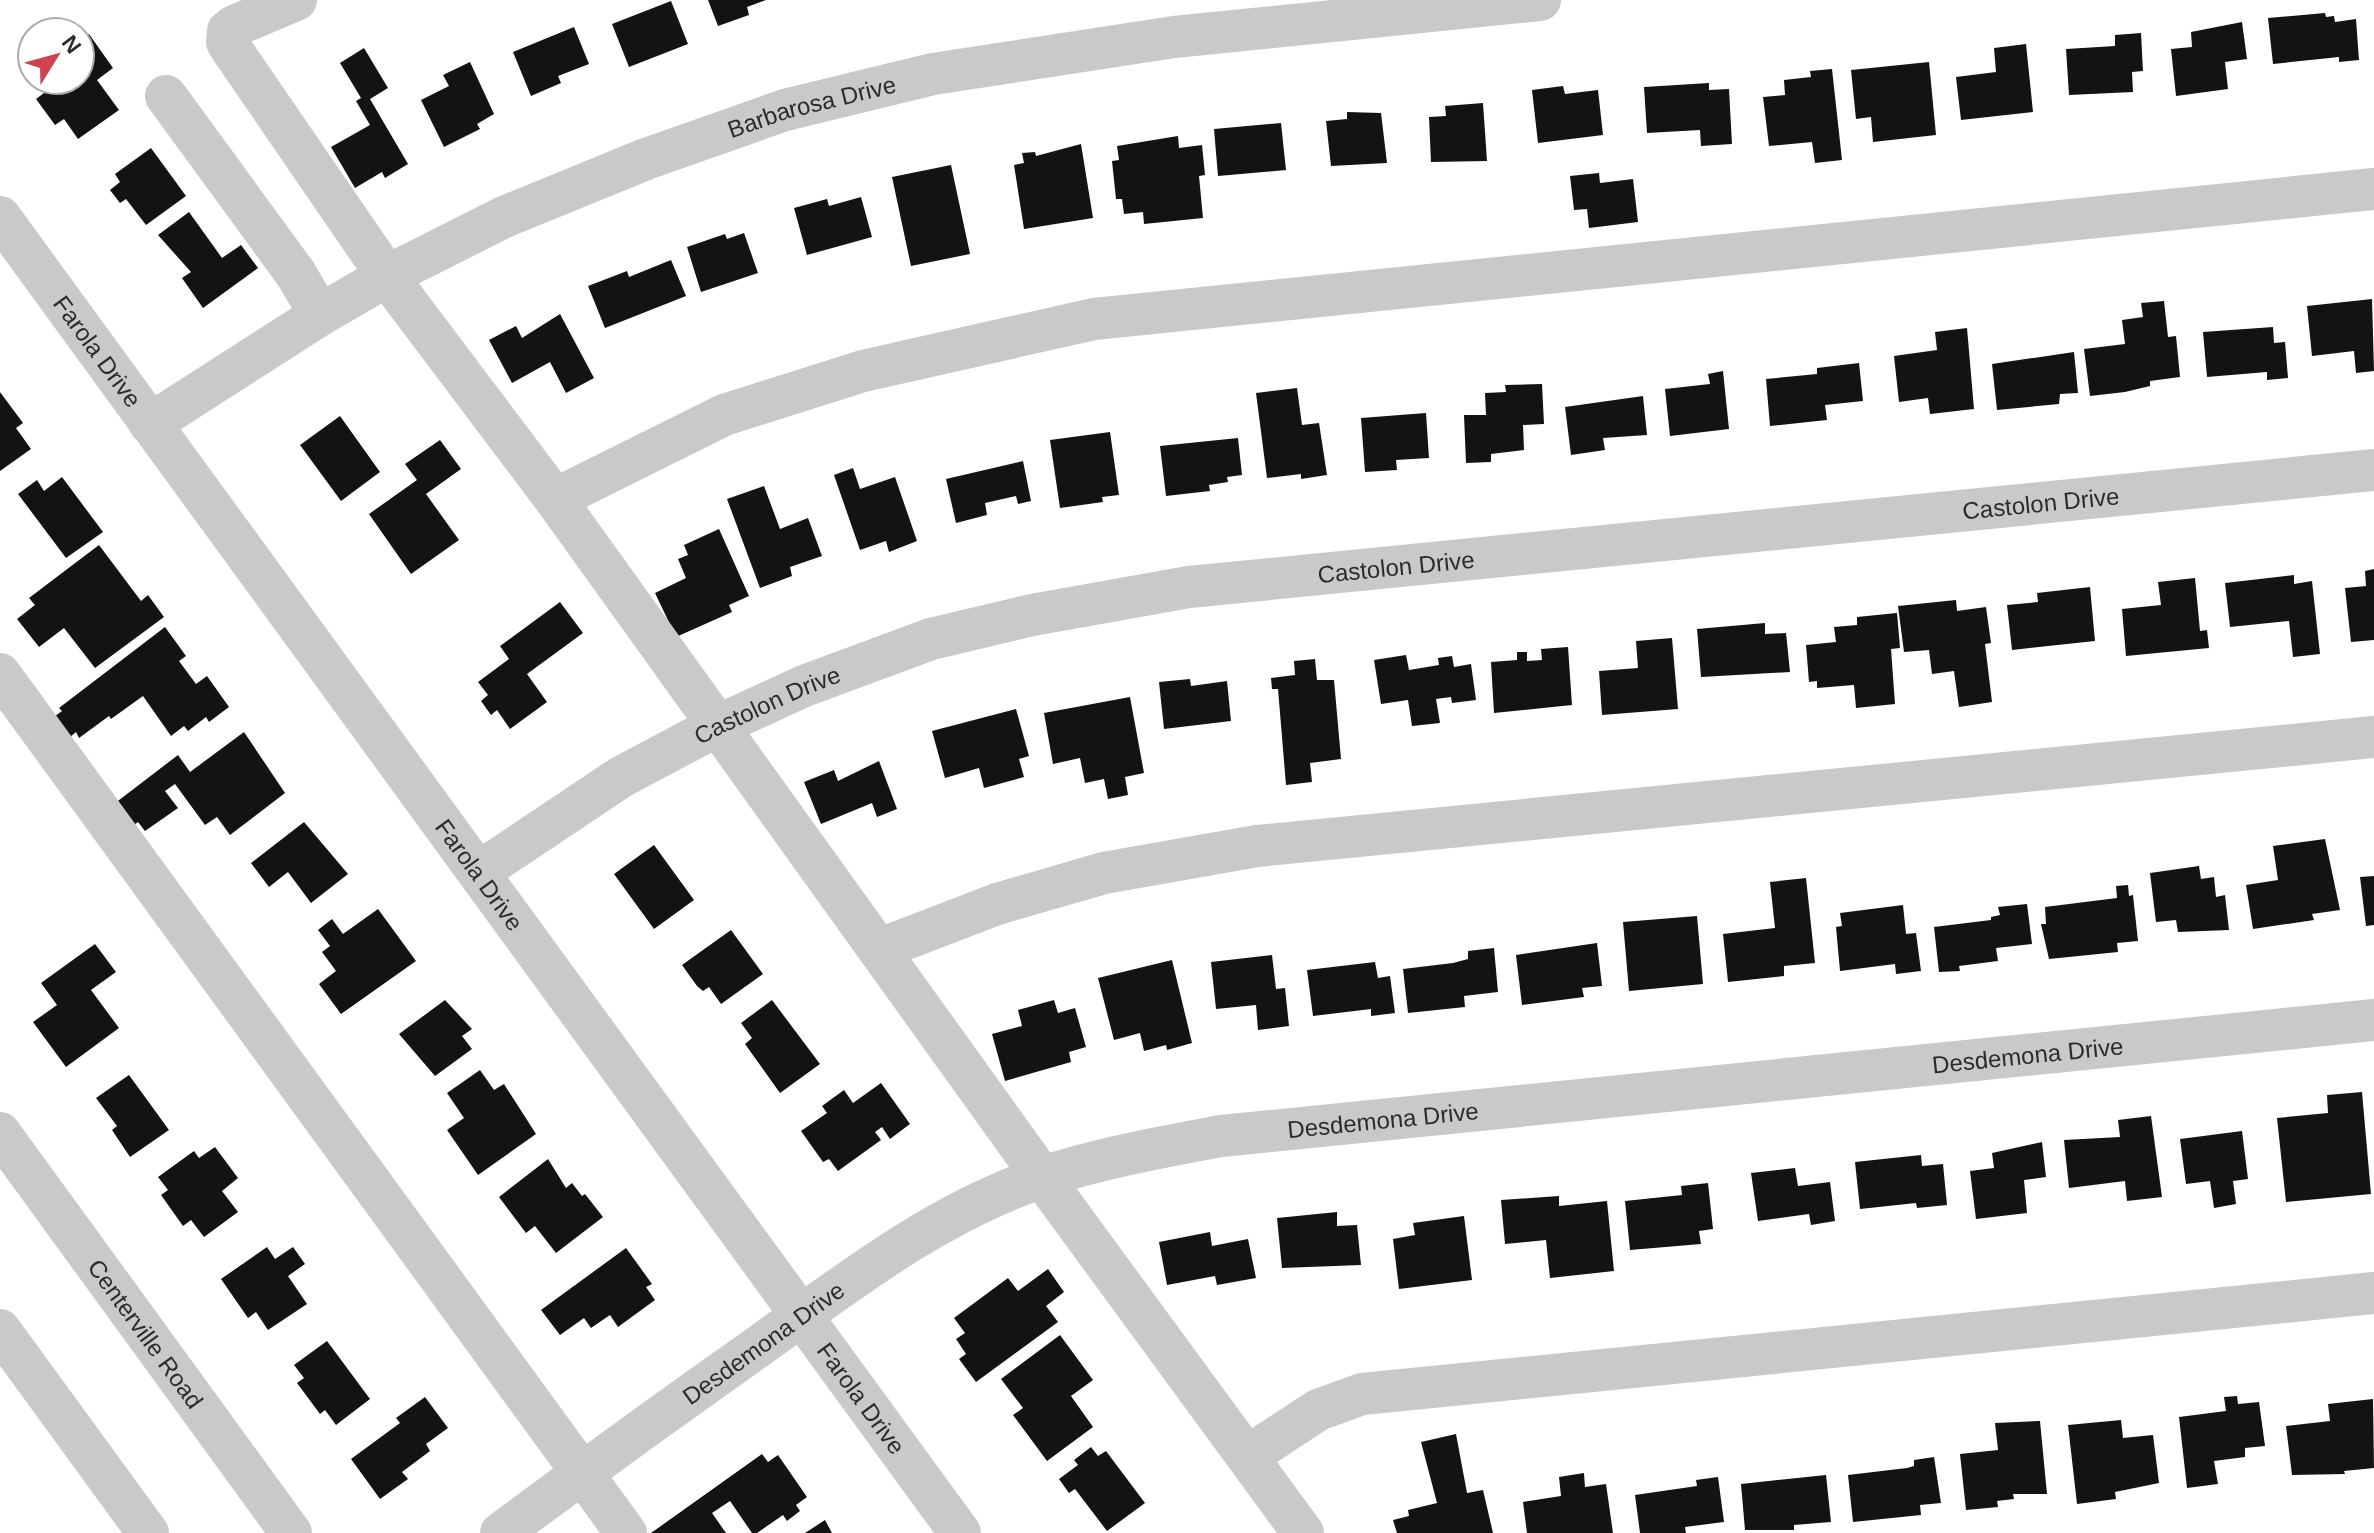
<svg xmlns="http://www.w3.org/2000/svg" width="2374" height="1533" font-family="Helvetica,sans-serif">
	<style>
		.building { fill: #131313 }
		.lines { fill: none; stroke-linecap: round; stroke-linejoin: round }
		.minor { stroke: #c9c9c9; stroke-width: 42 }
		.labels { text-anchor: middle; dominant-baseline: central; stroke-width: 8; stroke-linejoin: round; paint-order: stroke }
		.street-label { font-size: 24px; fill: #2c2c2c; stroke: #fff }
	</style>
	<rect width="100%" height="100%" fill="#fff"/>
	<!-- building -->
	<path class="building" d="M708 0H766L747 7 749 15 718 26Z
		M671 1 688 44 629 67 612 24Z
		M2325 13 2326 17 2334 16 2335 22 2356 19 2359 60 2339 62V57L2273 64 2268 18Z
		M2242 22 2247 59 2225 62 2228 89 2176 96 2171 49 2192 47 2191 32Z
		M574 27 589 64 558 76 561 83 531 96 513 52Z
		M2141 33 2143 71 2132 72 2133 92 2069 95 2066 49 2115 46V35Z
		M89 34 113 68 97 80 119 110 78 139 64 119 55 125 36 99 44 93 35 80H80V40Z
		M2026 44 2033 112 1961 120 1956 77 1996 72 1994 48Z
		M364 48 388 88 370 99 408 164 385 178 382 172 355 188 331 147 370 125 356 101 361 98 340 63Z
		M32 58V77L23 64Z
		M470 62 494 114 477 124 480 129 444 147 421 100 449 86 443 75Z
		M1929 62 1936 135 1873 142 1871 117 1856 119 1851 70Z
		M1832 69 1842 160 1815 163 1812 142 1769 146 1763 97 1785 95 1784 80 1811 77 1810 71Z
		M1709 83V90L1729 89 1732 144 1701 146 1700 130 1647 133 1644 87Z
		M1563 86 1565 94 1598 90 1603 135 1538 143 1532 90Z
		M1483 103 1487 161 1431 162 1429 117 1446 116 1445 106Z
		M1347 112 1381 113 1387 163 1331 166 1326 121 1347 119Z
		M1281 123 1286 170 1218 176 1214 129Z
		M1178 136 1179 148 1202 145 1205 175 1199 176 1203 218 1144 224 1143 212 1124 214 1122 199H1116L1112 161 1119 160 1117 146Z
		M1081 144 1093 218 1024 229 1014 165 1024 163 1022 153 1035 152 1036 156Z
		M151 148 186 196 146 225 126 199 120 203 110 190 120 182 115 174Z
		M951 165 970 254 911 266 892 177Z
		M1599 173 1600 183 1633 179 1638 222 1589 228 1587 209 1574 210 1570 176Z
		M861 197 872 237 807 255 794 208 827 199 829 206Z
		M189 212 222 258 241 245 258 268 203 308 182 278 191 272 158 235Z
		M744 233 758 273 701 292 687 247 725 234 727 239Z
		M671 260 686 296 605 328 588 286 627 271 629 277Z
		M2372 299 2374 371 2356 373 2354 351 2312 356 2307 306Z
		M2164 301 2168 337 2176 336 2180 377 2150 381V386L2125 392 2090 396 2084 349 2125 344 2122 320 2143 317 2141 303Z
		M560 314 594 378 566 393 550 362 512 383 489 340 516 326 522 338Z
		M2273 327 2274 343 2285 342 2288 378 2267 380V372L2207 377 2203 332Z
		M1967 328 1974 409 1930 414 1928 398 1899 402 1894 356 1937 350 1935 332Z
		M2074 352 2078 393 2060 394 2059 404 1997 410 1992 364Z
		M1859 363 1863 401 1825 405 1827 420 1770 426 1766 379 1817 374V368Z
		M1723 371 1729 429 1670 436 1665 389 1710 384 1708 374Z
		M1542 384 1544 424 1523 425 1524 450 1491 454V462L1466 463 1464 415H1486L1485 393 1506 392 1505 385Z
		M1297 388 1302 425 1319 423 1327 475 1301 479V474L1267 478 1256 393Z
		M0 392 23 423 16 428 31 449 0 471Z
		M1643 396 1647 435 1603 438 1605 450 1571 455 1565 407Z
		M1426 413 1429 458 1396 460 1397 470 1365 472 1361 418Z
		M340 416 380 472 341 501 300 445Z
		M1110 432 1119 495 1102 497 1103 502 1060 508 1050 440Z
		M1238 438 1242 475 1227 477 1228 482 1209 485 1210 491 1166 496 1160 446Z
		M440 440 461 469 426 494 459 540 411 574 369 514 417 480 405 464Z
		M1023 461 1031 501 1018 504 1016 496 985 503 987 515 956 523 946 479Z
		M853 468 860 489 895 477 917 541 889 552 886 541 860 550 834 475Z
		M62 477 103 532 66 558 18 494 37 480 44 491Z
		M764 486 780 529 808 518 822 556 790 567 792 576 760 588 727 499Z
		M719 529 749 596 729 605 732 612 676 637 655 593 686 578 678 559 688 555 684 545Z
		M99 545 141 601 148 595 164 617 95 668 64 628 39 647 17 619 35 605 29 598Z
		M2374 569V640L2351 642 2345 588 2366 586 2365 571Z
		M2294 575V584L2312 581 2320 654 2293 657 2289 621 2230 627 2225 583Z
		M2195 578 2200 631 2207 630 2209 648 2126 656 2122 609 2161 605 2158 582Z
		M2090 587 2095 641 2012 650 2007 605 2038 602 2037 593Z
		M1956 600 1957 611 1986 607 1991 643 1985 644 1992 702 1959 707 1954 671 1932 674 1929 650 1904 652 1898 606Z
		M560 602 583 633 527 674 547 702 510 729 497 710 491 715 481 701 488 695 478 682 509 659 500 646Z
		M1897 613 1900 648 1891 649 1895 704 1856 708 1854 685 1817 688V681L1809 682 1806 645 1836 642 1834 627 1857 625V617Z
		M1765 623V634L1786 633 1790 672 1701 677 1697 629Z
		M165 627 186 656 179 661 196 684 207 676 229 707 209 722 206 717 188 731 184 726 171 736 143 696 111 719 109 716 79 738 76 732 63 743 47 722 62 711 59 708Z
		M1672 638 1678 709 1602 715 1599 671 1638 668 1636 641Z
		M1568 647 1572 705 1494 713 1491 662 1517 660V652H1527V661L1542 660 1541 649Z
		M1406 655 1409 670 1439 665 1438 658 1452 656 1454 667 1471 664 1476 700 1452 703 1451 697 1436 699 1440 723 1412 726 1408 700 1381 704 1374 660Z
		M1315 659 1317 680H1334L1341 759 1310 763 1312 782 1286 785 1278 689H1272L1271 678 1295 675 1294 661Z
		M1190 679 1191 686 1227 681 1231 721 1164 729 1159 682Z
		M1130 697 1144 773 1125 777 1128 795 1108 799 1104 779 1085 783 1080 758 1053 764 1044 713Z
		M1016 709 1029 756 1019 759 1024 777 984 788 979 768 945 778 932 731Z
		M244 732 285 793 230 835 217 817 205 825 175 784 165 791 178 808 145 831 138 822 127 830 110 807 178 755 190 772Z
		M879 761 897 809 877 817 872 803 821 824 804 782 834 770 838 781Z
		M304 822 348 874 311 903 288 872 269 887 251 863Z
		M2325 839 2340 910 2312 914 2314 920 2253 929 2246 885 2278 880 2273 846Z
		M654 845 694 900 654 929 614 874Z
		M2199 866 2201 879 2214 877 2216 897 2225 895 2229 930 2178 932 2176 920 2156 922 2150 873Z
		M2374 876V925L2366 926 2360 877Z
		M1806 878 1815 963 1784 966V976L1728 982 1723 934 1775 928 1770 882Z
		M2128 885 2129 896 2133 895 2138 941 2117 943 2118 952 2049 959 2041 924H2046L2045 907 2117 898 2116 886Z
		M2027 904 2032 944 1996 948 1998 961 1959 966 1960 971 1939 972 1934 927 1991 920V917L2000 915 1998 907Z
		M1903 905 1906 934 1916 933 1921 971 1896 974 1895 964 1840 971 1836 927 1842 926 1840 913Z
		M378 909 416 961 341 1014 319 984 336 971 322 952 330 946 318 930 332 919 343 934Z
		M1697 916 1703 984 1629 991 1623 922Z
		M731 930 763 974 721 1004 709 987 703 991 697 986 682 965Z
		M1597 943 1602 986 1582 988 1584 997 1522 1005 1516 955Z
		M95 944 116 972 91 990 119 1028 66 1067 33 1022 57 1005 41 983Z
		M1494 948 1498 992 1464 996 1465 1007 1408 1013 1403 969 1453 963 1468 959V951Z
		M1272 955 1276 989 1285 988 1289 1026 1258 1030 1256 1005 1216 1009 1211 962Z
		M1172 960 1192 1043 1167 1050 1166 1045 1144 1051 1140 1033 1114 1040 1098 978Z
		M1375 962 1378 978 1390 976 1395 1013 1371 1016V1009L1313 1016 1307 970Z
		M445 1000 472 1029 462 1036 472 1049 435 1076 399 1034Z
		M772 1000 820 1064 780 1093 745 1044 752 1038 741 1023Z
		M1054 1000 1058 1013 1075 1008 1086 1047 1069 1052 1071 1062 1005 1081 992 1034 1022 1026 1018 1010Z
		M480 1070 494 1090 504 1084 536 1134 478 1175 447 1130 464 1118 447 1093Z
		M129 1075 169 1130 130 1157 112 1130 117 1126 96 1098Z
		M881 1083 910 1124 890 1139 882 1127 875 1132 881 1140 838 1171 829 1159 823 1162 801 1131 827 1113 822 1106 844 1090 853 1103Z
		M2362 1092 2371 1194 2286 1202 2277 1118 2328 1113 2327 1095Z
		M2151 1116 2162 1197 2127 1201 2125 1181 2069 1188 2064 1140 2120 1137 2118 1120Z
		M2242 1131 2248 1179 2233 1181 2236 1204 2214 1208 2210 1181 2186 1184 2180 1139Z
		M2042 1142 2046 1177 2024 1180 2027 1213 1976 1219 1970 1171 1994 1168 1992 1153Z
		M215 1147 238 1178 222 1191 238 1212 204 1237 191 1220 183 1226 161 1195 168 1190 158 1177 194 1151 199 1158Z
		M1921 1155 1922 1166 1943 1164 1947 1205 1917 1208 1916 1203 1860 1209 1855 1162Z
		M548 1159 566 1188 572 1183 582 1196 585 1194 603 1217 556 1253 535 1226 526 1233 499 1197Z
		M1795 1168 1798 1186 1830 1182 1835 1221 1811 1225 1809 1214 1758 1221 1751 1173Z
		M1708 1183 1713 1229 1699 1231 1701 1244 1630 1250 1625 1201 1682 1195 1681 1186Z
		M1559 1196V1206L1607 1201 1614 1271 1550 1278 1546 1240 1505 1244 1501 1200Z
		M1337 1212V1226L1357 1225 1361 1265 1282 1268 1277 1218Z
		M1464 1216 1472 1280 1399 1289 1393 1239 1415 1235 1413 1223Z
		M1210 1232 1212 1246 1248 1239 1256 1278 1217 1285 1215 1276 1167 1285 1159 1242Z
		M267 1247 275 1259 293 1247 305 1264 288 1276 307 1304 268 1330 256 1312 248 1318 221 1279Z
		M626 1248 652 1284 646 1287 655 1300 618 1327 610 1315 591 1328 584 1318 560 1335 541 1310Z
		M1048 1269 1064 1292 1046 1306 1058 1322 976 1382 959 1359 966 1354 956 1339 965 1333 954 1318 1008 1278 1018 1291Z
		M1060 1335 1093 1380 1071 1396 1093 1427 1047 1461 1013 1415 1023 1408 1001 1379Z
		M327 1341 370 1399 336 1425 325 1410 320 1414 297 1383 304 1378 294 1365Z
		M2237 1396 2238 1404 2259 1402 2265 1446 2245 1448V1457L2214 1461 2218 1484 2187 1488 2179 1417 2226 1411 2224 1397Z
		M425 1397 448 1428 426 1444 430 1451 402 1472 408 1479 380 1499 351 1459 400 1423 396 1418Z
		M2373 1399 2374 1468 2344 1471 2345 1474 2292 1475 2286 1426 2330 1421 2328 1404Z
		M2121 1420 2123 1438 2153 1435 2159 1483 2115 1492 2116 1499 2077 1504 2068 1425Z
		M2040 1421 2047 1494H2013L2014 1499 1997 1501 1998 1507 1966 1510 1960 1454 1998 1450 1995 1423Z
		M1456 1434 1467 1493 1483 1490 1493 1533H1397L1393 1520 1409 1516 1408 1510 1437 1503 1421 1442Z
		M1091 1447 1098 1456 1106 1451 1145 1503 1107 1531 1075 1489 1069 1493 1059 1479 1078 1465 1074 1460Z
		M762 1454 768 1462 778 1455 807 1497 796 1505 800 1511 787 1521 783 1515 757 1533H752L730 1501 712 1513 726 1533H651Z
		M1934 1457 1941 1503 1920 1505 1921 1515 1853 1522 1848 1475 1907 1468 1914 1466V1460Z
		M1584 1473 1585 1487 1606 1484 1613 1533H1527L1523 1502 1561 1496 1559 1477Z
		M1826 1475 1831 1522 1794 1525V1530H1745L1741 1484Z
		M1718 1477 1724 1522 1685 1527 1686 1533H1640L1635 1495 1697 1486 1696 1480Z
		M825 1520 832 1533H805Z"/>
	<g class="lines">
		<!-- minor -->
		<g class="minor">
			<path d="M296 0 234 26 228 31 227 42 232 50 387 276 555 499 1042 1177 1303 1533"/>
			<path d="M166 96 296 274 320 315"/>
			<path id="s1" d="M0 217 960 1533"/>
			<path id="s2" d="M150 424 320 315 387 276 504 217 646 159 785 110 933 74 1174 37 1540 0"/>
			<path d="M555 499 724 415 863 371 1094 319 2374 189"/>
			<path d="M0 674 626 1533"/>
			<path id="s3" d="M479 872 621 777 717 726 804 686 931 639 1032 615 1189 587 2374 470"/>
			<path d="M880 949 997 904 1104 873 1257 846 2374 737"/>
			<path id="s4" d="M0 1133 291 1533"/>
			<path d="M0 1330 148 1533"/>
			<path d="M1248 1456 1318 1410 1362 1394 2374 1293"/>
			<path id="s5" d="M501 1533C587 1469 674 1406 762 1344 849 1281 940 1211 1043 1177 1101 1158 1162 1147 1221 1136L2374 1020"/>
		</g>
	</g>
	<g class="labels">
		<!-- street labels -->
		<g class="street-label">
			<text stroke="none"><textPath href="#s2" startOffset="738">Barbarosa Drive</textPath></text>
			<text stroke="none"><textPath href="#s1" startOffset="166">Farola Drive</textPath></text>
			<text stroke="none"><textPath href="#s3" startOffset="1630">Castolon Drive</textPath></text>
			<text stroke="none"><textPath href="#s3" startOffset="982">Castolon Drive</textPath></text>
			<text stroke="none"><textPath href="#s3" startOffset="334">Castolon Drive</textPath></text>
			<text stroke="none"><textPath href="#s1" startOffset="814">Farola Drive</textPath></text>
			<text stroke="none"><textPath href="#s5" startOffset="1644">Desdemona Drive</textPath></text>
			<text stroke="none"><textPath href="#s5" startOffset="996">Desdemona Drive</textPath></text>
			<text stroke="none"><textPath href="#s4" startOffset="248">Centerville Road</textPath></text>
			<text stroke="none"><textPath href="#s5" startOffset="324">Desdemona Drive</textPath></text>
			<text stroke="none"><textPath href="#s1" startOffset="1462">Farola Drive</textPath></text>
		</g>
	</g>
	<!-- north arrow -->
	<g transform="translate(56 56) rotate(53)"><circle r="38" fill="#ffffff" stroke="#ababab" stroke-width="2"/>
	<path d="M0-6L14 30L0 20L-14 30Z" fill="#cf4351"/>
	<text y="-12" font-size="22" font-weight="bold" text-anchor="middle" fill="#2c2c2c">N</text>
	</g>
</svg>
